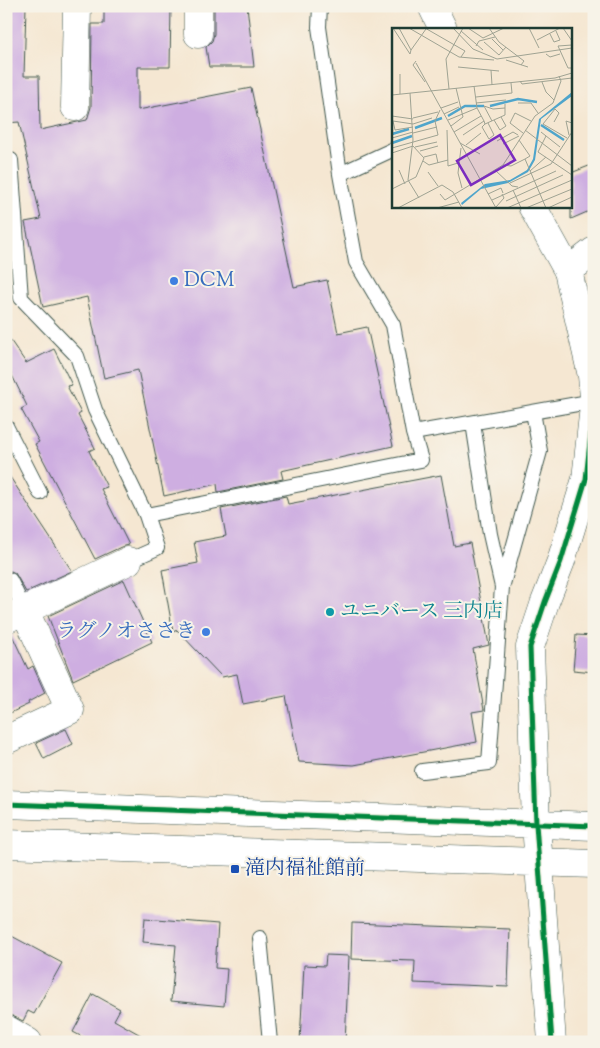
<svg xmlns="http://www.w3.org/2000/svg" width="600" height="1048" font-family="'Sorts Mill Goudy','Noto Serif JP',serif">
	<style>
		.building { fill: #ceaee1 }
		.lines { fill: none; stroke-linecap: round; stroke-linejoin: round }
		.service-casing { stroke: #3f564c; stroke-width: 16 }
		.minor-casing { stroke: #3f564c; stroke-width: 29 }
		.tertiary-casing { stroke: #3f564c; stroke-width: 29 }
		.service { stroke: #fff; stroke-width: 14 }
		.minor { stroke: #fff; stroke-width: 28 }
		.tertiary { stroke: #fff; stroke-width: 28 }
		.cycleway-casing { stroke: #f7f3e8; stroke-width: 8 }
		.cycleway { stroke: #00873e; stroke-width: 5 }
		.shop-dot { fill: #3f7fe0; stroke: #f7f3e8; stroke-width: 2 }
		.culture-dot { fill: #0f9aa8; stroke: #f7f3e8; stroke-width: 2 }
		.transit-dot { fill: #1a4fb4; stroke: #f7f3e8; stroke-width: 2 }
		.labels { text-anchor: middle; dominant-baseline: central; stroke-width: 4; stroke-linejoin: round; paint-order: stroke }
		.shop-label { font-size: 20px; fill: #366cbe; stroke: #f7f3e8; text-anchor: start }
		.culture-label { font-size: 20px; fill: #0d838f; stroke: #f7f3e8; text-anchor: start }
		.transit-label { font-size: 20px; fill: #164399; stroke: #f7f3e8; text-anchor: start }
		.inset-river { fill: none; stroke: #4fa5cb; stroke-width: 2.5 }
		.inset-road { fill: none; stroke: #9fa393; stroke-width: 1 }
		.view { fill: #7b2cbf; fill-opacity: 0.15; stroke: #7b2cbf; stroke-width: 2.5 }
		.inset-edge { fill: none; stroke: #1f3d34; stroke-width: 2.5 }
	</style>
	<rect width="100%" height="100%" fill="#f7f3e8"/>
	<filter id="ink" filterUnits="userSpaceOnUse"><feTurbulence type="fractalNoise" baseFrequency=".02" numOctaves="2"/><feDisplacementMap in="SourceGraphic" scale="10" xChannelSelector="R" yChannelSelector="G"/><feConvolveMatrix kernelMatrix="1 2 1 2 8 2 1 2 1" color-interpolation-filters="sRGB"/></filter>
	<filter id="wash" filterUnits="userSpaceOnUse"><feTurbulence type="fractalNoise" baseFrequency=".0096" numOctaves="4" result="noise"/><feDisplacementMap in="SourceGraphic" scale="20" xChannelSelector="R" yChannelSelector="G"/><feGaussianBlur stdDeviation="1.12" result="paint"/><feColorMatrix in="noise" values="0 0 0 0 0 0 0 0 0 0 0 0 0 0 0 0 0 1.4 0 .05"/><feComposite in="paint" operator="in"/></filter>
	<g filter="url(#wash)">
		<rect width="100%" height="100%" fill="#f5e7d2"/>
		<g id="blocks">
			<!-- building -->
			<path class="building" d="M6 6H26L24 76H39L40 130 87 120 91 107 92 24H104V6L149 8V6H171L170 67H138V110L251 88 294 287 327 280 338 333 367 327 393 446 281 471 283 479 218 492 217 484 164 496 138 370 104 378 87 297 43 307 25 222 41 219 19 122 6 123Z
				M214 6H247L254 67H209L206 47 212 41 214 34Z
				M594 164V209L571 219V173Z
				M6 334 26 363 54 349 72 385 67 386 81 413 78 415 95 448 89 451 107 487 101 489 129 545 121 547 95 559 35 444 39 442 21 409 27 406 6 363Z
				M6 471 72 571 26 592 15 573 11 571 6 572Z
				M441 475 454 546 470 543 489 645 473 649 484 710 472 712 477 742 354 765 299 762 286 696 243 704 237 674 222 677 177 630 173 632 162 570 198 563 194 542 226 536 221 509 286 496 288 504Z
				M124 580 152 642 73 680 48 616Z
				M11 633 28 669 33 666 45 693 28 702 29 704 6 715V634Z
				M576 635 594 636V672L573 670Z
				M66 729 73 744 44 759 36 743Z
				M145 918 218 924 215 968 227 969 224 1006 171 1001 176 945 143 942Z
				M352 923 510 929 508 987 414 983 415 961 351 959Z
				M6 933 62 963 34 1014 28 1011 23 1021 6 1013Z
				M326 955 349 956 345 1042H300L304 965 325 966Z
				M93 994 120 1009 114 1020 153 1042H92L73 1032Z"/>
		</g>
	</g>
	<g filter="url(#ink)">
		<use href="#blocks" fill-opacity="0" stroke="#3f564c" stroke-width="1"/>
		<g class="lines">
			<!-- service casing -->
			<g class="service-casing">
				<path id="service" d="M320 6 319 27 340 174 356 262 393 325 413 433
					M11 160 21 298 77 356 95 410 146 515 421 460 413 433 594 401
					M340 174 394 149
					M6 426 40 493
					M128 561 157 548 146 515
					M10 580 25 611
					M503 584 540 451 533 412
					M422 771 489 763 502 587 490 534 473 423
					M260 938 270 1042"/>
			</g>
			<!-- minor casing -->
			<g class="minor-casing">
				<path id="minor" d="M198 34V6
					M75 107 77 6
					M568 271 594 251
					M6 619 128 561
					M6 740 70 710 25 611
					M6 1029 28 1042"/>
			</g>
			<!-- tertiary casing -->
			<g class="tertiary-casing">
				<path id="tertiary" d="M432 6 443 29
					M532 206 568 271 592 376 594 397
					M6 804 594 826
					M6 844 594 864
					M552 1042 536 824 530 647 545 602 561 561 586 479 594 406"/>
			</g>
			<!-- service -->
			<use href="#service" class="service"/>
			<!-- minor -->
			<use href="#minor" class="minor"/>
			<!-- tertiary -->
			<use href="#tertiary" class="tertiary"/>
			<!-- cycleway casing -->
			<g class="cycleway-casing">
				<path id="cycleway" d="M6 804 594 826
					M552 1042 536 824 530 647 545 602 561 561 586 479 594 406"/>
			</g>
			<!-- cycleway -->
			<use href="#cycleway" class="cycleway"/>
		</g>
	</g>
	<!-- markers -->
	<g class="shop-dot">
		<circle cx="174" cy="281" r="5"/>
		<circle cx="206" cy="632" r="5"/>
	</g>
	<circle class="culture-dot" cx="330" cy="612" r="5"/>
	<rect class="transit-dot" x="230" y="864" width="10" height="10" rx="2.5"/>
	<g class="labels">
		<!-- shop labels -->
		<g class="shop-label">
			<text x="184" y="281">DCM</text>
			<text x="196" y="632" text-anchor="end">ラグノオささき</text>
		</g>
		<!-- culture labels -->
		<g class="culture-label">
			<text x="340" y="612">ユニバース 三内店</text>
		</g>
		<!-- transit labels -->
		<g class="transit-label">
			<text x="245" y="869">滝内福祉館前</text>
		</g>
	</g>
	<!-- overview -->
	<g transform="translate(392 28)">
		<rect width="180" height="180" fill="#f5e7d2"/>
		<path d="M180 64V68L149 91 143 132 136 144 116 155 89 161 70 177 69 175 93 156 118 152 135 142 141 131 147 91Z" fill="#4fa5cb"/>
		<path class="inset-river" d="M98 78 126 71 145 74M56 88 73 78H92M149 97 172 112M23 100 50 90M0 106 17 101M0 115 20 108"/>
		<path class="inset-road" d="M1 0 18 26 19 22 7 0M17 0 67 29 102 32M33 0 73 23 69 29M61 0 81 21 105 31 180 20M76 0 91 10 112 0M97 0 107 14 132 33 129 37M137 0 147 20M171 0 180 13M69 3 91 22M158 6 162 14 168 12 164 3M100 11 111 22M145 12 168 0M92 14 107 27 114 19M180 17 166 18 176 40H180M84 18 87 13 103 9M19 22 34 1M154 26 158 29 168 26M114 32 136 39M24 33 21 37 33 54M24 35 104 180M66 39 107 43M99 42 100 57M128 53 130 56 180 50M150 54 154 64 162 72M82 58 85 80 92 93M57 61 54 31 71 0M18 65 21 112 16 152 27 170M8 66V46M0 67 163 50 180 45M84 69 120 65 119 55M84 75 114 72M126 75H139L146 85M92 78 101 81 113 80V76M92 78 100 93M49 80 66 74M163 81 151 96 175 110M52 86 67 79M0 88 21 91M21 90 46 84M56 92 85 80M102 92 108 102 114 98 109 89M162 94 167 85 162 80M21 96 1 93 3 102 21 99M21 96 40 90M93 96 90 99 97 111 102 107 96 95M59 98 71 89 64 60M55 102 56 138 66 135M133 102 180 138M62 104 89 88M149 104 168 119M21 105 45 99M131 105 118 95 123 85 139 93M71 107 92 93 93 96 113 87V80M177 107 174 93 180 95M154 108 146 124 180 147M0 110 21 104M127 112 138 128 133 131M105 113 121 104 126 107M68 115 88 126M111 116 127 108M74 117 89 105M23 119 45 114M0 120 46 107 43 93 48 82M69 120 66 145 70 160M28 123 46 118M0 125 21 118 32 130 24 149 0 161M32 129 44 126 46 135M31 133 37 137 56 132M111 137 119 138 133 131 154 180M7 142 13 156M103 142 120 158 126 159M138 143 154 129M36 144 46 158M118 155 159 136 180 104M121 162 129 180M48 166 53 172 111 137 143 88 161 75 169 53 167 48M96 166 109 160 111 165M100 172 164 143M114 173 171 147M104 179 112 170 110 166M6 180 50 157 61 164 70 180M45 180 67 174M115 180 180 152M134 180 180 161M156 180 180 169"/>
		<path class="view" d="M108 107 123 132 79 157 65 133Z"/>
		<rect width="180" height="180" class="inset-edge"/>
	</g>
	<!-- margin -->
	<rect width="600" height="1048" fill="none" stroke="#f7f3e8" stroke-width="25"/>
</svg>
